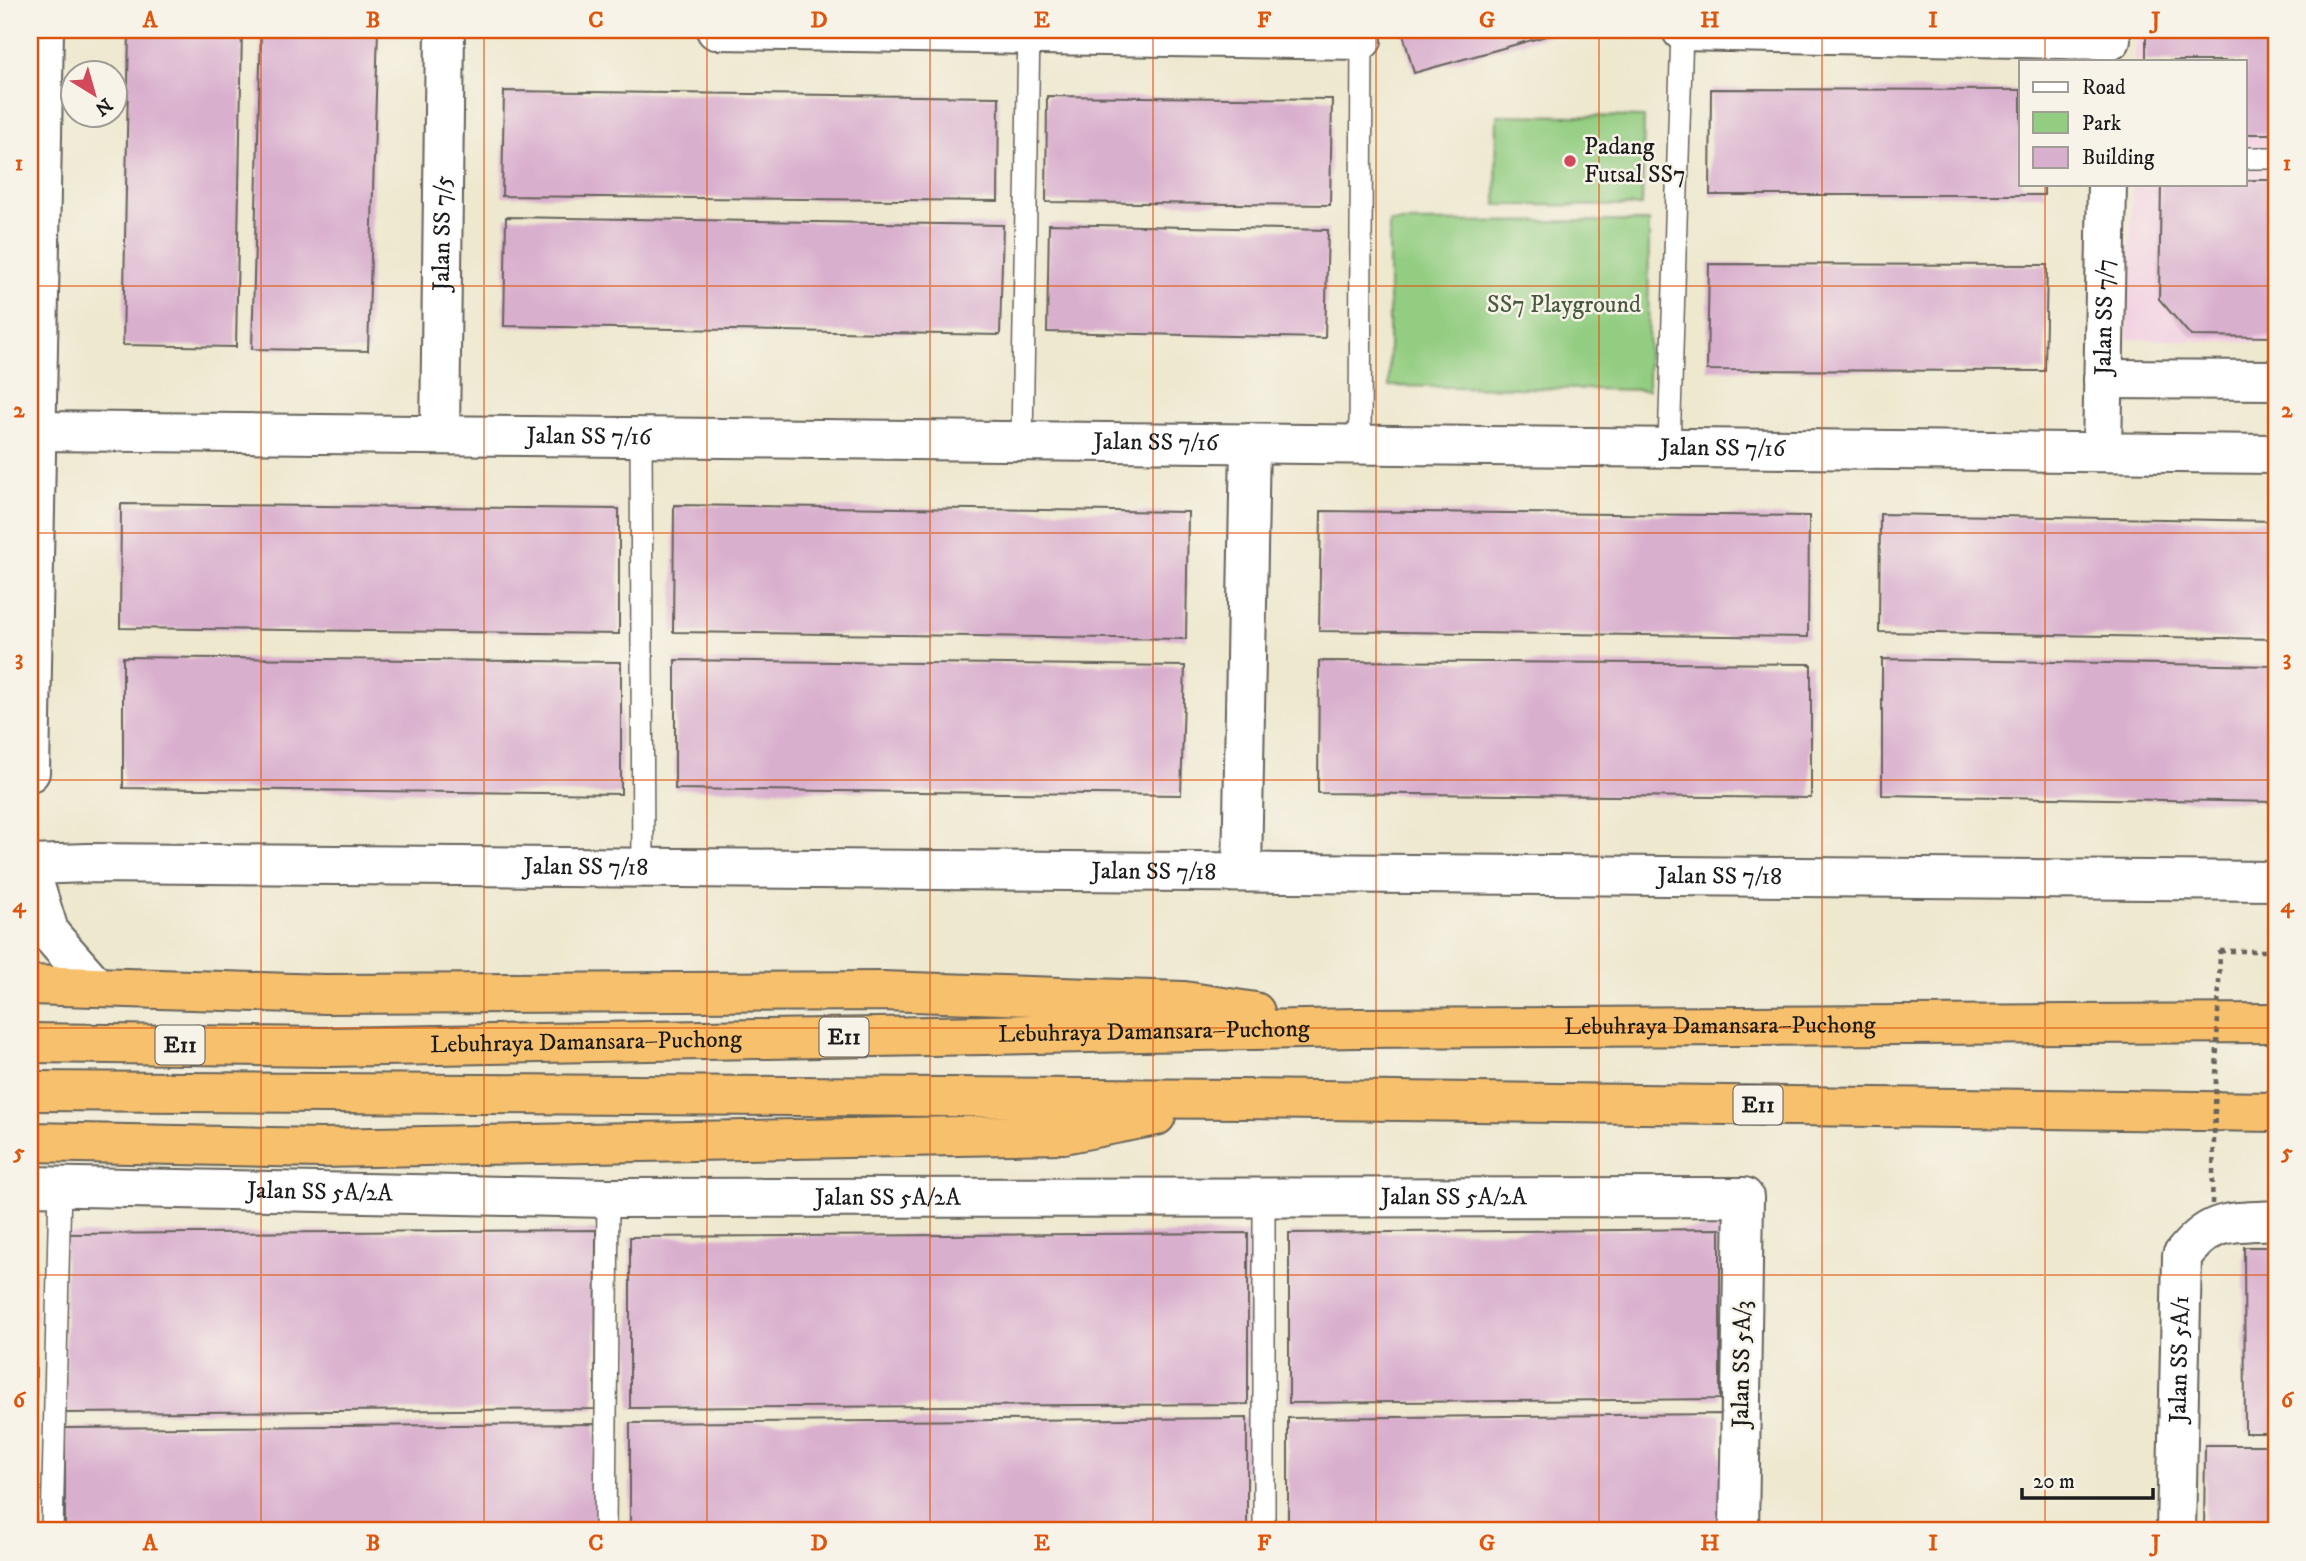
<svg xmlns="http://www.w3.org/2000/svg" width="2306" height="1561" font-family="'IM FELL DW Pica',serif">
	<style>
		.built { fill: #f2cfe2 }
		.green { fill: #93cd81; stroke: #58744e; stroke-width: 2 }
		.building { fill: #d9afce }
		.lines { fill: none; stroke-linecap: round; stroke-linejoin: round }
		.service-casing { stroke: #66635b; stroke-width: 24 }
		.minor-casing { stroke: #66635b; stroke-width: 42 }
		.motorway-casing { stroke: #66635b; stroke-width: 42 }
		.path { stroke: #66635b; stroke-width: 4.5; stroke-dasharray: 5 5; stroke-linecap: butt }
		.service { stroke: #fff; stroke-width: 21 }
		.minor { stroke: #fff; stroke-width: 38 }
		.motorway { stroke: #f7c06c; stroke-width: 38 }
		.path-bridge { stroke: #66635b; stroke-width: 4.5; stroke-dasharray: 5 5; stroke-linecap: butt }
		.grid { fill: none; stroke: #de560d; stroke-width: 2; stroke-opacity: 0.55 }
		.poi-dot { fill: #d1495b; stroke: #f7f3e8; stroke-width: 2.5 }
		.labels { text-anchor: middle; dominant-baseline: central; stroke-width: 5; stroke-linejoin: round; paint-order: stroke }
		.shield { fill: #f7f3e8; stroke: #5e5c59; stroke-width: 2 }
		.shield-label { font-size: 23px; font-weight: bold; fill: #1c1c1c }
		.poi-label { font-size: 24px; fill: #1c1c1c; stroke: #f7f3e8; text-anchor: start }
		.street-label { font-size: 24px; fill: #1c1c1c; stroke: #f7f3e8 }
		.park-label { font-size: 24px; fill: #465a3f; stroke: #f7f3e8 }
		.neatline { fill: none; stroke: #de560d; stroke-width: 2.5 }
		.grid-label { font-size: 23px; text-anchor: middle; font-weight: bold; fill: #de560d }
	</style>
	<rect width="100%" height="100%" fill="#f7f3e8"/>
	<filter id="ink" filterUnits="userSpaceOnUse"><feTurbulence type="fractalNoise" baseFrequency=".0143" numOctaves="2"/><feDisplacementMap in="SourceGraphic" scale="14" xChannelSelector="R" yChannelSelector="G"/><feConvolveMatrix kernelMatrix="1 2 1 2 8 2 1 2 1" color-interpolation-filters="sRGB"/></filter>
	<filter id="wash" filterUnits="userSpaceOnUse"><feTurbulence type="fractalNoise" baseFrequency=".00686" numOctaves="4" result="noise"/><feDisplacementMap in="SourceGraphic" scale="28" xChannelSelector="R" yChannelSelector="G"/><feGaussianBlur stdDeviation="1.57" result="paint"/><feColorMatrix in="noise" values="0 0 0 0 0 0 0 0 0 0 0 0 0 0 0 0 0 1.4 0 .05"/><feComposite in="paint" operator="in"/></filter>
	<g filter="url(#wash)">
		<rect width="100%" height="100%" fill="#eee8cf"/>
		<!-- built -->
		<path class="built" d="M2136 30H2276V343L2127 339 2132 184H2245V61H2135Z"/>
		<!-- green -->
		<path class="green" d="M1497 115 1644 117 1642 206 1496 205Z
			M1649 221 1648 390 1389 386V222Z"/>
		<g id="blocks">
			<!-- building -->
			<path class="building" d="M129 30H242L236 347 123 345Z
				M261 30H378L368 351 252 349Z
				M1402 30H1564V31L1414 73Z
				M2146 30H2276V134H2245V61H2146Z
				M1711 89 2021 90V184H2044V195H1710Z
				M504 91 999 97 998 201 502 196Z
				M1047 96 1332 99 1330 205 1046 202Z
				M2245 180H2276V337L2191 336 2159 299 2161 184H2245Z
				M506 217 1003 225 1000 335 504 326Z
				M1049 224 1328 230 1325 338 1047 332Z
				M1709 264 2047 265 2045 371 1707 370Z
				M121 504 619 509V634L120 628Z
				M674 505 1188 512 1186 639 673 632Z
				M1321 511 1809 516 1808 637 1319 631Z
				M1880 514 2276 521V639L1879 632Z
				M123 657 621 662V794L123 788Z
				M1882 659 2276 666V802L1882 795Z
				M675 660 1185 666 1181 795 675 789Z
				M1319 661 1811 664V798L1318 793Z
				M30 1219H35L36 1398H30Z
				M1720 1229V1399L1289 1403V1233Z
				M596 1230 595 1409 66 1413 65 1234Z
				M1248 1233V1404L630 1408V1237Z
				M2244 1247H2276V1433H2245Z
				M1721 1414V1531H1288V1418Z
				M1247 1418V1531H630V1423Z
				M30 1421H36V1531H30Z
				M595 1424 596 1531H65V1428Z
				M2205 1445H2276V1531H2204Z
				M1940 1528V1531H1822V1529Z
				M2147 1528V1531H1972V1529Z"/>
		</g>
	</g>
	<g filter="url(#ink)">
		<use href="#blocks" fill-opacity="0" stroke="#66635b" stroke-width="2"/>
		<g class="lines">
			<!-- service casing -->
			<g class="service-casing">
				<path id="service" d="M2245 158H2276
					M641 435 643 867
					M1022 440 1029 30
					M1360 444 1362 32
					M1669 447 1682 30
					M1264 1196V1531
					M52 1531 60 1186
					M605 1531 608 1198"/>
			</g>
			<!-- minor casing -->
			<g class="minor-casing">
				<g id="minor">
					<path d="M716 30 1362 40"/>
					<path d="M1682 31 2111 40"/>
					<path d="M2103 379 2276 380"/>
					<path id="s1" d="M36 431 2276 454"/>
					<path id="s2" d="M440 434 445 30"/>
					<path id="s3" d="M2102 452 2107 184"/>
					<path d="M30 772 44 30"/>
					<path id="s4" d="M30 865 88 863 2276 881"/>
					<path d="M30 870 50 934 95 985"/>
					<path d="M1242 872 1250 443"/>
					<path id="s5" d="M30 1186 608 1198 1744 1197 1739 1531"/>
					<path id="s6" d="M2176 1531 2182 1256C2212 1217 2231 1223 2276 1220"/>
				</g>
			</g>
			<!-- motorway casing -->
			<g class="motorway-casing">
				<g id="motorway">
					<path d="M30 985 325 994 882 991 1184 1001 1255 1012"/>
					<path id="s7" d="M30 1043 330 1047 1359 1028 2276 1023"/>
					<path d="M30 1091 1241 1099 2276 1112"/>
					<path d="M30 1142 321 1148 1064 1134 1156 1116"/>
				</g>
			</g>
			<!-- path -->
			<path class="path" d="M2220 951H2276"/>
			<!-- service -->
			<use href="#service" class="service"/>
			<!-- minor -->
			<use href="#minor" class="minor"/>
			<!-- motorway -->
			<use href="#motorway" class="motorway"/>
			<!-- path-bridge -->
			<path class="path-bridge" d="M2212 1204 2220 951"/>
		</g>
	</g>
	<!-- grid -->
	<path class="grid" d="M261 30V1531M484 30V1531M707 30V1531M930 30V1531M1153 30V1531M1376 30V1531M1599 30V1531M1822 30V1531M2045 30V61M2045 184V1531M30 286H2276M30 533H2276M30 780H2276M30 1028H2276M30 1275H2276"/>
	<!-- markers -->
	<circle class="poi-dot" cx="1570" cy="161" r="7"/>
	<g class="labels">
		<!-- shield labels -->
		<g class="shield">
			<rect x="819.5" y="1017.5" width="49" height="39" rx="5"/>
			<rect x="155.5" y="1025.5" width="49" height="39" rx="5"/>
			<rect x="1733.5" y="1085.5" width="49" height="39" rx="5"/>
		</g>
		<g class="shield-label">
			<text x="844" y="1037">E11</text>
			<text x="180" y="1045">E11</text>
			<text x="1758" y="1105">E11</text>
		</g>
		<!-- poi labels -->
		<g class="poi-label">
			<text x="1584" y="147">Padang<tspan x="1584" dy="28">Futsal SS7</tspan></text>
		</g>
		<!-- street labels -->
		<g class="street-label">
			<text stroke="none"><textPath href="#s2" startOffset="201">Jalan SS 7/5</textPath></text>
			<text stroke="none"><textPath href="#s3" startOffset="135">Jalan SS 7/7</textPath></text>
			<text stroke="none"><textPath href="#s1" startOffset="553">Jalan SS 7/16</textPath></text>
			<text stroke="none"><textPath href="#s1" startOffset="1120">Jalan SS 7/16</textPath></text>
			<text stroke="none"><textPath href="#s1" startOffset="1687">Jalan SS 7/16</textPath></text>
			<text stroke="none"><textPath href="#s4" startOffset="556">Jalan SS 7/18</textPath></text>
			<text stroke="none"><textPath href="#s4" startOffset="1124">Jalan SS 7/18</textPath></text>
			<text stroke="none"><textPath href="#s4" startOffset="1690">Jalan SS 7/18</textPath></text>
			<text stroke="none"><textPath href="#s7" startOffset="1690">Lebuhraya Damansara–Puchong</textPath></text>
			<text stroke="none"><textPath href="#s7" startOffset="1124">Lebuhraya Damansara–Puchong</textPath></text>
			<text stroke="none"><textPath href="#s7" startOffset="556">Lebuhraya Damansara–Puchong</textPath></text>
			<text stroke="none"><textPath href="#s5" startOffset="290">Jalan SS 5A/2A</textPath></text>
			<text stroke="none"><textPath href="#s5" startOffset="1424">Jalan SS 5A/2A</textPath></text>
			<text stroke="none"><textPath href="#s5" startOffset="858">Jalan SS 5A/2A</textPath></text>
			<text stroke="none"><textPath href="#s6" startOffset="172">Jalan SS 5A/1</textPath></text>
			<text transform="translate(1742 1364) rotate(-89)">Jalan SS 5A/3</text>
		</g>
		<!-- park labels -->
		<g class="park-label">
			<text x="1564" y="305">SS7 Playground</text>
		</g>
	</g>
	<!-- margin -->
	<rect width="2306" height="1561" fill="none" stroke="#f7f3e8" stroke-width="77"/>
	<!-- legend -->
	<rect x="2019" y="60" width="228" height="126" fill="#f7f3e8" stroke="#9f9d96" stroke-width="2"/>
	<rect x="2033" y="82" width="35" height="10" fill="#ffffff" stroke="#9f9d96" stroke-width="2"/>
	<text x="2082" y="94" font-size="21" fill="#1c1c1c">Road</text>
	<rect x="2033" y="112" width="35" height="21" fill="#93cd81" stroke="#9f9d96" stroke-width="2"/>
	<text x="2082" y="130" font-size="21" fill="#1c1c1c">Park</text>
	<rect x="2033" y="147" width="35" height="21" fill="#d9afce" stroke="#9f9d96" stroke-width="2"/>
	<text x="2082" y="164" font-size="21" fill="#1c1c1c">Building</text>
	<!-- north arrow -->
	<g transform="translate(94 94) rotate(143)"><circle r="33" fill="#f7f3e8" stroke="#9f9d96" stroke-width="2"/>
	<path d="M0-5L12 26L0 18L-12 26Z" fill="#d1495b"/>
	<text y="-10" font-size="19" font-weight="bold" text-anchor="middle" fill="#1c1c1c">N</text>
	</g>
	<!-- scale -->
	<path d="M2022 1488v10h131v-10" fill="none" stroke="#1c1c1c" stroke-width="3.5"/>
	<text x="2033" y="1488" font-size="21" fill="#1c1c1c" stroke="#f7f3e8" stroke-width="5" paint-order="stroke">20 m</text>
	<rect x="38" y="38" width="2230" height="1484" class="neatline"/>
	<g class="grid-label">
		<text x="150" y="27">A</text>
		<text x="373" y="27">B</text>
		<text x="596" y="27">C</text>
		<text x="819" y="27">D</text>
		<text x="1042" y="27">E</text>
		<text x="1264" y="27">F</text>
		<text x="1487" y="27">G</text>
		<text x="1710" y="27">H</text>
		<text x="1933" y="27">I</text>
		<text x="2156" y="27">J</text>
		<text x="19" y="170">1</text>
		<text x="2287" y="170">1</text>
		<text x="19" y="417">2</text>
		<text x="2287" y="417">2</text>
		<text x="19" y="665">3</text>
		<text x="2287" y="665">3</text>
		<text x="19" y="912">4</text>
		<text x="2287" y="912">4</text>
		<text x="19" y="1159">5</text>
		<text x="2287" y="1159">5</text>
		<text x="19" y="1407">6</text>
		<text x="2287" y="1407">6</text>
		<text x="150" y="1550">A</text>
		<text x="373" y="1550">B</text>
		<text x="596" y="1550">C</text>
		<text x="819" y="1550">D</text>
		<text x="1042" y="1550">E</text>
		<text x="1264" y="1550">F</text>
		<text x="1487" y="1550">G</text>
		<text x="1710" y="1550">H</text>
		<text x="1933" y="1550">I</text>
		<text x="2156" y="1550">J</text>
	</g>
</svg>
